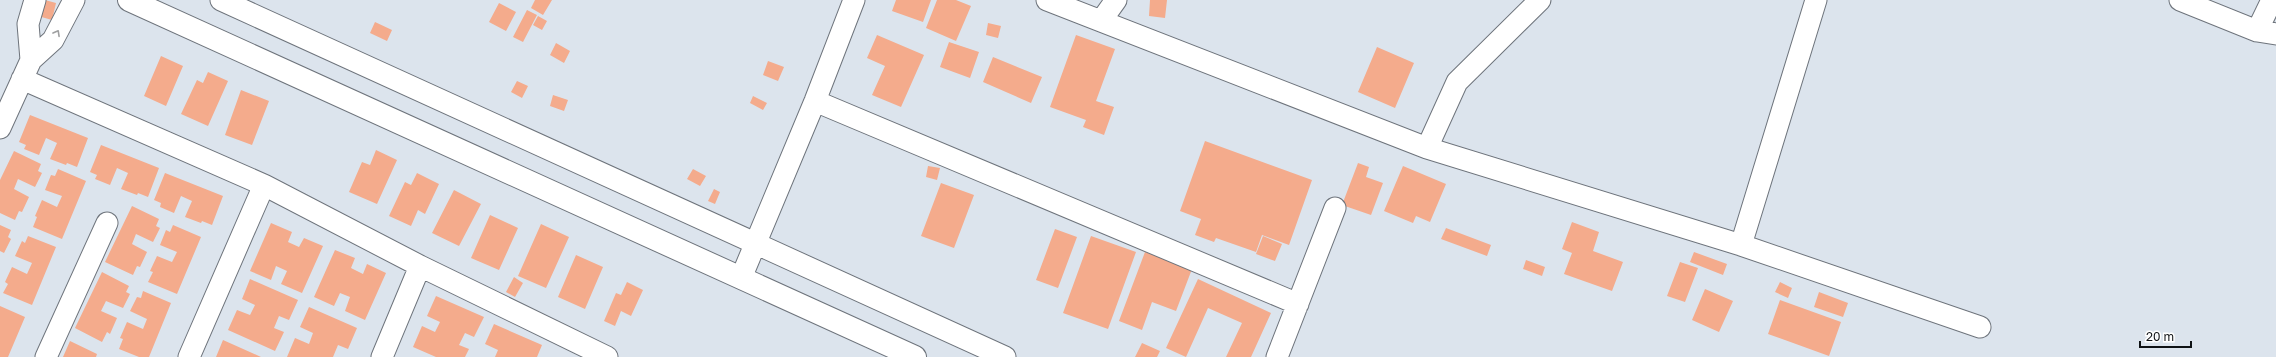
<svg xmlns="http://www.w3.org/2000/svg" width="2276" height="357" font-family="'Golos Text',sans-serif">
	<style>
		.building { fill: #f4ab8c }
		.lines { fill: none; stroke-linecap: round; stroke-linejoin: round }
		.minor-casing { stroke: #6e747c; stroke-width: 23 }
		.major-casing { stroke: #6e747c; stroke-width: 24 }
		.minor { stroke: #fff; stroke-width: 21 }
		.major { stroke: #fff; stroke-width: 22 }
		.oneway { stroke: #9fa0a1 }
	</style>
	<rect width="100%" height="100%" fill="#dce4ed"/>
	<!-- building -->
	<path class="building" d="M45 0 56 3 52 20 38 16Z
		M535 0H552L543 15 531 8Z
		M896 0H931L923 22 892 11Z
		M937 0H956L971 6 956 41 926 28Z
		M1150 0H1167L1165 18 1149 16Z
		M499 3 516 12 506 31 489 22Z
		M527 10 537 15 523 42 513 37Z
		M538 16 547 21 542 30 533 25Z
		M375 22 392 30 387 41 370 33Z
		M988 23 1001 26 998 38 986 35Z
		M877 35 924 55 901 107 872 95 885 66 867 58Z
		M1076 35 1115 49 1096 101 1114 107 1104 135 1083 127 1086 120 1050 107Z
		M949 42 979 52 970 78 940 67Z
		M556 43 570 51 564 63 550 55Z
		M1377 47 1414 63 1395 108 1358 92Z
		M161 56 183 66 166 106 144 96Z
		M993 57 1042 77 1031 103 983 82Z
		M768 61 784 67 778 81 763 75Z
		M208 72 228 81 208 126 181 114 197 80 203 83Z
		M517 81 528 86 522 98 511 92Z
		M241 90 269 101 252 145 225 135Z
		M553 95 568 100 564 111 550 106Z
		M753 96 767 103 763 110 750 103Z
		M30 115 88 138 77 167 67 163 66 165 50 159 57 143 46 138 39 155 24 149 26 145 19 142Z
		M1205 141 1312 180 1289 245 1262 235 1256 252 1216 238 1214 242 1195 235 1201 219 1180 211Z
		M101 145 159 168 148 197 138 193 137 195 121 189 128 173 117 168 110 185 95 179 97 175 90 172Z
		M376 150 397 160 377 204 349 192 362 162 370 165Z
		M14 151 41 164 38 171 42 173 35 187 18 179 14 189 29 197 22 212 19 211 15 220 0 213V180Z
		M1358 163 1369 167 1366 177 1383 183 1371 215 1342 205Z
		M928 166 940 168 937 180 926 177Z
		M1403 166 1446 184 1430 222 1416 216 1413 223 1384 211Z
		M58 169 86 181 62 239 33 227 37 217 35 216 42 200 57 207 62 196 45 190 51 175 55 176Z
		M693 169 706 176 700 186 687 179Z
		M165 173 223 196 212 225 202 221 201 223 185 217 192 201 181 196 174 213 160 207 161 203 154 200Z
		M417 173 439 184 425 214 418 210 411 226 389 216 405 182 411 185Z
		M941 183 974 195 954 248 921 236Z
		M714 189 720 192 715 204 708 201Z
		M454 190 481 204 459 246 432 233Z
		M132 206 159 219 156 226 160 228 153 242 136 234 132 244 147 252 140 267 137 266 133 275 105 262Z
		M490 215 518 228 499 270 471 258Z
		M1572 222 1599 232 1593 251 1623 262 1612 291 1564 274 1572 253 1562 249Z
		M271 223 292 232 288 242 299 247 304 238 323 246 302 293 281 284 287 271 276 266 271 280 250 271Z
		M541 224 569 237 546 288 518 276Z
		M0 225 11 230 8 237 11 239 4 253 0 251Z
		M173 225 201 237 177 294 148 282 153 272 150 271 157 256 172 262 177 252 160 245 166 230 170 232Z
		M1446 228 1491 245 1487 256 1441 239Z
		M1055 229 1077 237 1058 288 1036 280Z
		M28 236 56 247 32 305 3 293 8 284 5 282 12 267 27 274 32 263 15 256 22 241 25 243Z
		M1091 236 1136 252 1108 329 1063 313Z
		M1263 236 1282 244 1275 261 1256 254Z
		M335 250 355 258 351 268 363 274 367 264 386 273 365 320 345 311 350 297 340 293 334 306 314 297Z
		M1145 252 1192 269 1176 311 1152 302 1142 330 1119 321Z
		M1694 252 1727 264 1723 275 1690 262Z
		M576 255 603 267 585 309 558 297Z
		M1526 260 1545 267 1542 276 1523 269Z
		M1680 262 1698 268 1685 302 1667 296Z
		M102 272 129 286 126 292 130 294 123 308 106 301 101 311 117 318 110 334 107 332 102 342 75 328Z
		M514 277 523 283 515 297 506 292Z
		M250 279 298 300 289 320 279 316 274 328 284 332 275 351 228 330 237 310 250 315 255 305 242 299Z
		M1198 279 1271 313 1251 357H1226L1242 323 1208 308 1186 357 1166 348Z
		M627 282 643 290 631 316 621 311 615 326 604 321 616 293 621 295Z
		M1780 282 1792 288 1788 298 1775 292Z
		M1705 289 1733 301 1719 332 1692 320Z
		M143 291 171 303 149 357H139L119 349 123 339 120 338 127 322 143 329 147 319 130 311 137 297 141 298Z
		M1819 292 1848 303 1843 317 1814 307Z
		M436 296 484 317 474 337 465 333 459 345 469 349 465 357H436L413 347 422 326 435 332 440 322 427 316Z
		M1780 300 1841 322 1829 356 1768 334Z
		M0 306 25 317 8 357H0Z
		M309 307 357 328 348 349 338 345 333 357H287L295 338 309 344 313 333 300 327Z
		M494 324 542 345 537 357H495L498 350 485 344Z
		M223 340 261 357H216Z
		M70 341 97 354 96 357H63Z
		M1142 343 1160 351 1157 357H1135Z"/>
	<g class="lines">
		<!-- minor casing -->
		<g class="minor-casing">
			<path id="minor" d="M221 0 1005 357
				M1047 0 1427 148 1741 245 1980 327
				M2180 0 2257 31 2276 34
				M1101 21 1116 0
				M2257 31 2272 0
				M31 60 28 24 35 0
				M22 79 264 185
				M815 101 1298 304
				M0 128 31 60 53 40 74 0
				M1427 148 1457 82 1540 0
				M1741 245 1816 0
				M741 278 815 101 854 0
				M46 357 107 223
				M189 357 264 185 420 266 607 357
				M382 357 420 266
				M1277 357 1335 208"/>
		</g>
		<!-- major casing -->
		<g class="major-casing">
			<path id="major" d="M129 0 915 357"/>
		</g>
		<!-- minor -->
		<use href="#minor" class="minor"/>
		<!-- major -->
		<use href="#major" class="major"/>
	</g>
	<!-- one-way arrows -->
	<defs><path id="oneway-chevron" d="M-2-3.5L2.5 0L-2 3.5" fill="none" stroke-width="1.6" stroke-linecap="round" stroke-linejoin="round"/></defs>
	<use class="oneway" href="#oneway-chevron" transform="translate(57 33) rotate(-61)"/>
	<!-- scale -->
	<path d="M2140 341v6h51v-6" fill="none" stroke="#0f1215" stroke-width="2"/>
	<text x="2146" y="341" font-size="12" fill="#0f1215" stroke="#ffffff" stroke-width="3" paint-order="stroke">20 m</text>
</svg>
